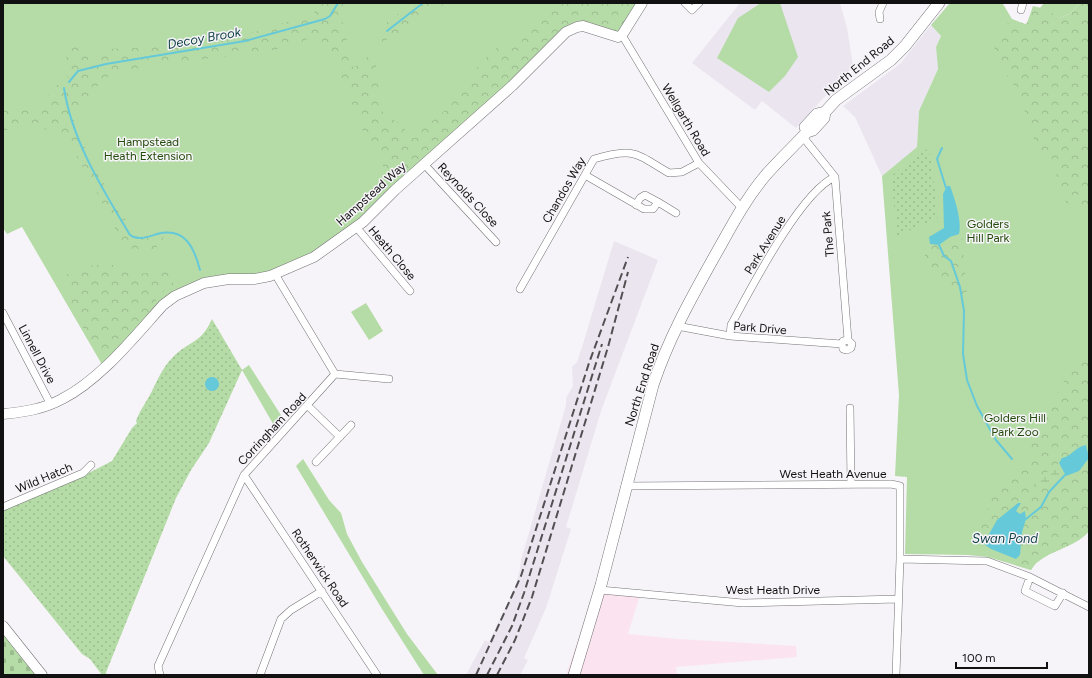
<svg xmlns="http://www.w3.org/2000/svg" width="1092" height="678" font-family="Figtree,sans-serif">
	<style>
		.commercial { fill: #fbe4f0 }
		.built { fill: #ebe5f0 }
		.green { fill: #b5dca6 }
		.forest { fill: url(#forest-crowns); fill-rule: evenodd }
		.wetland { fill: url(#wetland-marsh) }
		.cemetery { fill: url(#cemetery-stones) }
		.garden { fill: url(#garden-dots) }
		.water { fill: #65c9d9 }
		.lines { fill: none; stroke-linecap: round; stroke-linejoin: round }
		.stream { stroke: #65c9d9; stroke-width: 2 }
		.street-casing { stroke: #747276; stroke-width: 8 }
		.secondary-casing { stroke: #747276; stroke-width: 11 }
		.primary-casing { stroke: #747276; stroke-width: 12 }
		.street { stroke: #fff; stroke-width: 7 }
		.secondary { stroke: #fff; stroke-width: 10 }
		.primary { stroke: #fff; stroke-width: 11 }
		.rail { stroke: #525052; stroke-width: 2; stroke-dasharray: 8 4; stroke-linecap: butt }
		.labels { text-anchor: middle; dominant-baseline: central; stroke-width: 3; stroke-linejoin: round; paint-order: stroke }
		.street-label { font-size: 12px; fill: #121112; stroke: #f6f4f8 }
		.park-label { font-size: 12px; fill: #234b0c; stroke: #f6f4f8 }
		.water-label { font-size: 13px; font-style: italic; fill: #103f46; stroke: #f6f4f8 }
	</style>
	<defs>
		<pattern id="forest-crowns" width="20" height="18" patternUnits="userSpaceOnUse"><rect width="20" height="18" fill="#b5dca6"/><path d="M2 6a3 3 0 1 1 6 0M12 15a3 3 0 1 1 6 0" fill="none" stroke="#9bbc8e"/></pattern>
		<pattern id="wetland-marsh" width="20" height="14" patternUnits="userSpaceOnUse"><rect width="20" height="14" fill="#b5dca6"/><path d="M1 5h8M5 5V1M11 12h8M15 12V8" fill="none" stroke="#9bbc8e"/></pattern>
		<pattern id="cemetery-stones" width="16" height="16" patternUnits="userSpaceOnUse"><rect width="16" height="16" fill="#b5dca6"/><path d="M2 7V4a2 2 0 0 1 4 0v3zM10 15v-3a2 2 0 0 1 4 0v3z" fill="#9bbc8e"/></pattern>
		<pattern id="garden-dots" width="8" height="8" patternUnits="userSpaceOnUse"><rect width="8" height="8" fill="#b5dca6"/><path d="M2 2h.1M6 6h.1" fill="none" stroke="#9bbc8e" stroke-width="1.8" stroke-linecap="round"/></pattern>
	</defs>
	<rect width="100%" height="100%" fill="#f6f4f8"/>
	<!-- commercial -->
	<path class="commercial" d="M595 589 640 595 628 634 678 639 796 646 797 657 676 667 677 675H566Z"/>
	<!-- built -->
	<path class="built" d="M740 3H840L847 28 853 66 796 128 762 101 755 110 692 63Z
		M931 25 941 36 936 47 938 69 919 111 917 147 882 176 855 117 843 106 900 64Z
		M614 241 658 260 601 411 566 527 571 529 546 608 524 658 528 660 520 675H466L485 640 489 642 515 587 520 569 521 560 566 405V398L573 386 572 367 577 362 582 347Z"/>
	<!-- green -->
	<path class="green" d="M3 3H642L622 35 577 27 357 228 275 274 217 280 163 305 104 368 22 227 7 234 3 228Z
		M761 3H780L798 57 785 76 769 92 717 58 738 18Z
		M950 3 1003 4 1012 19 1089 191V531C1075 549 1041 551 1031 570L988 557 968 555 905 554 907 477 895 476 899 395 882 176 917 147 919 111 938 69 936 47 941 36 931 25Z
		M1044 3H1080L1071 13 1060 18 1040 8Z
		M366 303 383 331 369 340 351 312Z
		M249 365 284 420 276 429 242 370Z
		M303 459 329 500 341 513 347 534 362 562 407 634 438 675H424L382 609 296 466Z"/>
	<!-- forest -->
	<path class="forest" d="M313 3H347L341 15 345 34 354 64H341L320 47 318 34 295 45 259 53 152 65 111 75 102 81 92 93 82 112 73 118C87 160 113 197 135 235L165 232 162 242 153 250 145 252 126 247 119 237 92 183 64 135 56 129C46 131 40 128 31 125 23 123 10 128 3 132V111C18 102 29 105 45 110L46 101 51 88 68 80 65 42 81 46 89 60H94L100 49C150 48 200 44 250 33 260 31 269 26 279 24 290 21 301 20 312 18L315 16Z
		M421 3H446L401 32 382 42 378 34 387 22 399 13 408 12Z
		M559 3H635L626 20 618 29 611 32 574 24 555 33 506 83 484 99 397 183 370 203 383 170V159L364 134 338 68 342 66 355 67 363 59 374 54 378 58 376 66 379 77 383 114 399 123 411 136 415 138 423 129 448 108 465 88 467 79 493 50 510 41 529 26 549 16Z
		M1080 3H1089V207L1085 211 1078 210 1066 202 1056 173 1036 145 1018 91 998 63 992 39 1012 19 1025 24 1027 23 1033 6 1045 9 1060 18 1071 13Z
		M962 236 967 296H962L925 265V247Z
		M109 264C133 270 135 280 161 268L173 278V286L159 294 149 315 119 342 108 355 101 359 72 308 66 275 77 267Z
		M1086 351H1089V456H1070L1059 463 1066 476 1079 471 1089 458V531C1075 549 1041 551 1031 570L1015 565 1013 562 1020 555 1022 532 1026 519 1021 513 1016 512 1020 503H1018L997 520 985 541V545L981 546C970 535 982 526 986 515 988 510 988 505 990 500 992 494 1009 473 1015 472 1017 471 1021 471 1024 471L1030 457 1028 455V448L1070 370 1073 361ZM1059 464 1065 477 1029 479 1051 471Z"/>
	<!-- wetland -->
	<path class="wetland" d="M1059 463 1066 476 1057 483 1034 487 1029 479 1051 471Z"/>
	<!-- cemetery -->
	<path class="cemetery" d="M3 626 42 675H3Z"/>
	<!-- garden -->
	<path class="garden" d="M927 149 931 157 938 218 897 236 891 176Z
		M212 319 242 370 209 443 191 470 176 498 105 675H102L90 659 82 654 3 556V510L77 479 112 461 132 428 137 423 136 421C140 410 147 401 152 391 158 379 163 367 173 357 190 340 201 344 212 319Z"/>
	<!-- water -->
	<path class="water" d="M947 186H950C955 199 962 221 959 234L950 237 939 245 930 244 929 237 944 228 943 194Z
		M205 384a7 7 0 1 1 14 0a7 7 0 1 1-14 0Z
		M1086 445 1089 458 1079 471 1066 476 1059 463 1062 458C1072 456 1075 447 1086 445Z
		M1018 503H1021L1016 511 1020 514 1025 511 1026 519 1022 532 1020 555 1016 559 991 549 985 545V541L997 520Z"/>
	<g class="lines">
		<!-- stream -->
		<path class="stream" d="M387 31 423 3
			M69 82 78 71 106 64 245 41 325 19 330 16 338 3
			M64 88C72 141 103 190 130 235 138 241 148 237 157 234 185 227 194 247 200 270
			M942 148 937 159 946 188
			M939 245 944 256 951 261 960 287 964 311 963 354 967 380 977 406 996 440 1012 459
			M1026 519 1041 507 1049 492 1065 475"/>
		<!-- street casing -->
		<g class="street-casing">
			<path id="street" d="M685 3 692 10 699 3
				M1021 10 1023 3
				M880 19 879 12 883 3
				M622 35 699 163 742 208
				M803 137 835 177 848 340 852 344 851 348 847 350 843 349 842 344 843 341 848 340
				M424 164 496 242
				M585 175 644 209H653L658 202 645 195 640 198 636 205
				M658 202 676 213
				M357 228 410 291
				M520 289 594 159C634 147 635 153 669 173L682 172 699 163
				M3 313 51 405
				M677 326 730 336 842 344
				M730 336 731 325C750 290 801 191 835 177
				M335 374 389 379
				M308 406 340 437
				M850 408 851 484
				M316 462 351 425
				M244 475 377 675
				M625 486 891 484 900 486V559L896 675
				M3 507 83 473 91 465
				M900 559 987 561 1030 577 1089 607
				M1030 577 1025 591 1055 606 1063 593
				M600 590 743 603 898 599
				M160 675 158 666 244 475 335 374 275 274
				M260 675 281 619 291 610 322 591"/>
		</g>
		<!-- secondary casing -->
		<g class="secondary-casing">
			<path id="secondary" d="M3 414C24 412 44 409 62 399 100 380 135 336 163 305L175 296 204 283 229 279H254L270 276 314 257 363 222 395 190 512 86 566 32 577 27 583 26 618 37 622 35 642 3
				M3 626 42 675"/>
		</g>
		<!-- primary casing -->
		<g class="primary-casing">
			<path id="primary" d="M807 132 805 127 817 114 825 112
				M574 675 601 585 653 385C668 340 690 300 713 259 729 231 744 201 765 176 778 161 793 147 807 132L813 130 824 118 825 112 836 100 891 60 905 46 939 3"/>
		</g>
		<!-- street -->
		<use href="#street" class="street"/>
		<!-- secondary -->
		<use href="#secondary" class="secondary"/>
		<!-- primary -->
		<use href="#primary" class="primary"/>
		<!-- rail -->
		<path class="rail" d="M476 675 521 576 589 363 628 257
			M487 675 512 626 524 593 602 344
			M497 675 515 640 532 597 608 347 628 272"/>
	</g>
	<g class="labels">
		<!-- street labels -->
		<g class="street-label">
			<text transform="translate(859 66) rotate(-39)">North End Road</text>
			<text transform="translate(686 120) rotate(59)">Wellgarth Road</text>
			<text transform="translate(564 190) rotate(-60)">Chandos Way</text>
			<text transform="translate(371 194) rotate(-42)">Hampstead Way</text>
			<text transform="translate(468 195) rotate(47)">Reynolds Close</text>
			<text transform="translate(828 234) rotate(-95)">The Park</text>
			<text transform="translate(765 245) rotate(-58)">Park Avenue</text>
			<text transform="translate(392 253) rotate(50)">Heath Close</text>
			<text transform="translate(760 328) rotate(5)">Park Drive</text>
			<text transform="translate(37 354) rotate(62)">Linnell Drive</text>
			<text transform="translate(642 385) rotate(-72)">North End Road</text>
			<text transform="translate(272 429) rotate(-47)">Corringham Road</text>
			<text x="833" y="474">West Heath Avenue</text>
			<text transform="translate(44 478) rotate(-23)">Wild Hatch</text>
			<text transform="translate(320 568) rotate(56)">Rotherwick Road</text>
			<text x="773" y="590">West Heath Drive</text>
		</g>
		<!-- park labels -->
		<g class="park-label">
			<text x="148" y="142">Hampstead<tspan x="148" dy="14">Heath Extension</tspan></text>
			<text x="988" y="224">Golders<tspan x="988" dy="14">Hill Park</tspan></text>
			<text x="1015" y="418">Golders Hill<tspan x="1015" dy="14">Park Zoo</tspan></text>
		</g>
		<!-- water labels -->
		<g class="water-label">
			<text transform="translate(204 38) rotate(-10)">Decoy Brook</text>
			<text x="1005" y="538">Swan Pond</text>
		</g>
	</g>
	<!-- border -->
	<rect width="1092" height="678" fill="none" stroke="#121112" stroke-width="8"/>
	<!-- scale -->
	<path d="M956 662v6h91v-6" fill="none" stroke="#121112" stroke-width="2"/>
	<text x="962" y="662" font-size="12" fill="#121112" stroke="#f6f4f8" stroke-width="3" paint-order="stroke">100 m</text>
</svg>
